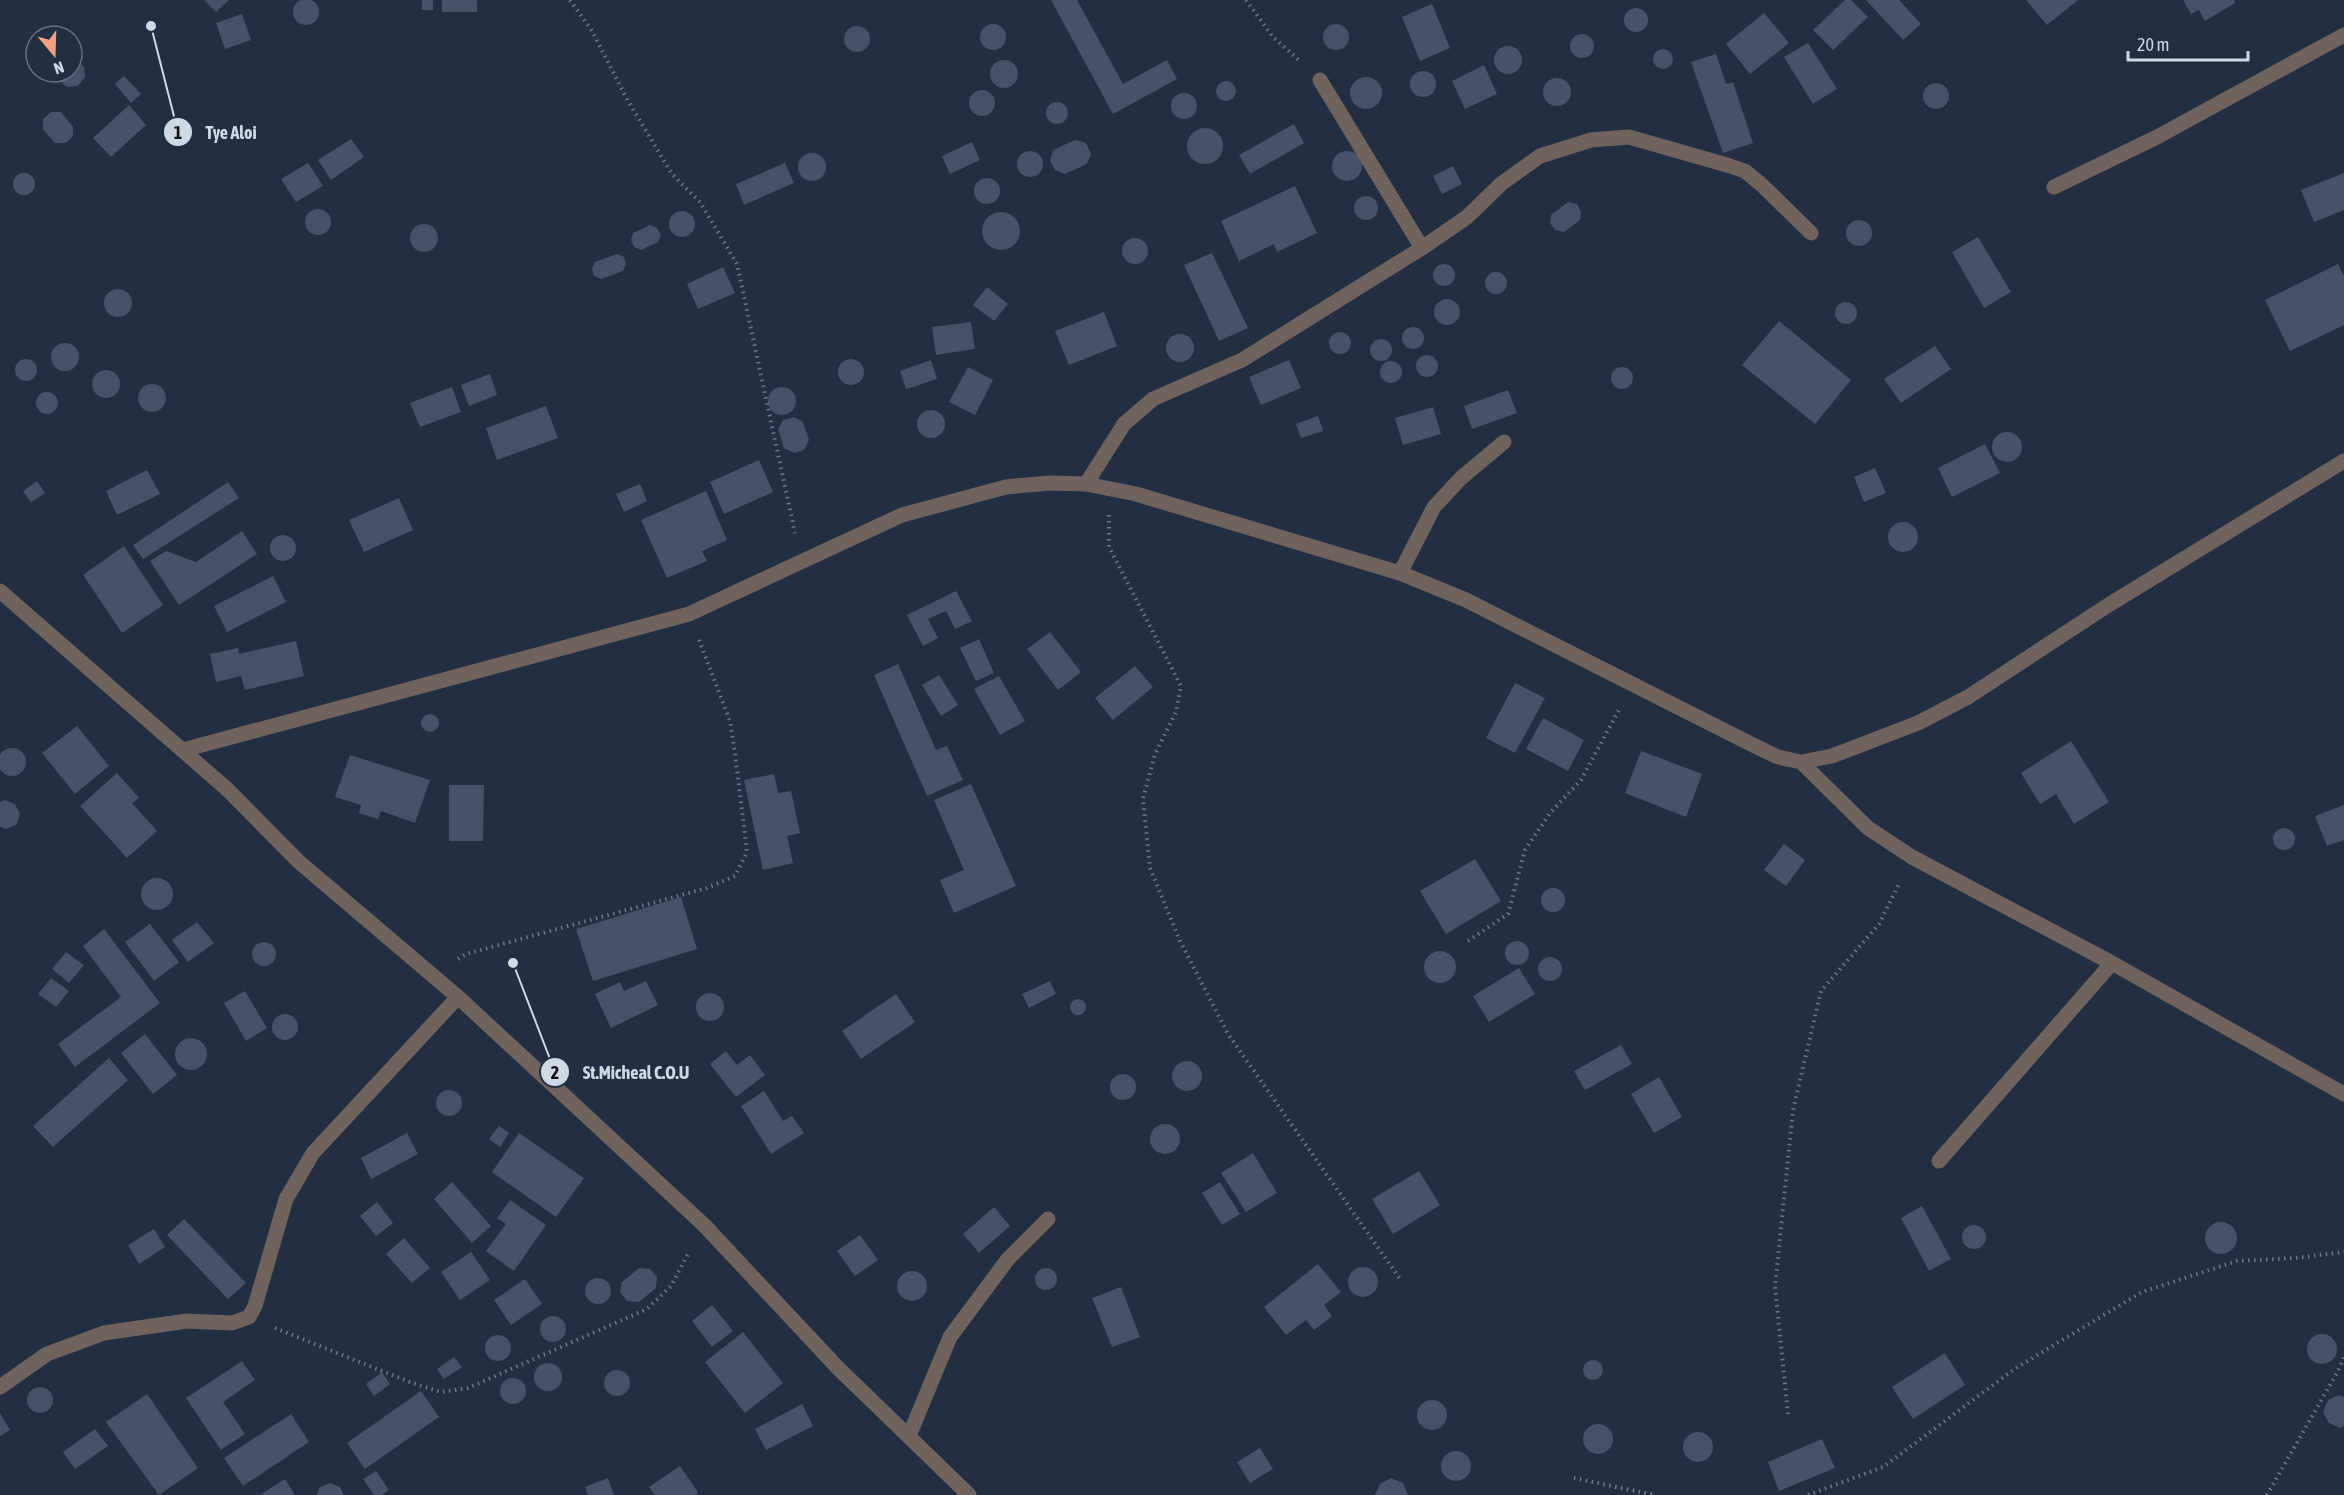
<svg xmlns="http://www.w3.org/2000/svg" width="2344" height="1495" font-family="'Asap Condensed',sans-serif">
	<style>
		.building { fill: #455269 }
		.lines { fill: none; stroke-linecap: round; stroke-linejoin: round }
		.path { stroke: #6e7989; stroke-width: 4; stroke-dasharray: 1.5 4.5; stroke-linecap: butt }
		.minor { stroke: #70635e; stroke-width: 15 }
		.leader { fill: none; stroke: #d0d8e5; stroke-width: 2 }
		.callout-dot { fill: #d0d8e5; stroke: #222e42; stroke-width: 2 }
		.mark-label { font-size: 18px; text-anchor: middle; font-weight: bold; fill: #111 }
		.callout-label { font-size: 18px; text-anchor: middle; font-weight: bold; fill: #d0d8e5; stroke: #222e42; stroke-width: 5; stroke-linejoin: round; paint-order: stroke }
	</style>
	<rect width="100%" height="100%" fill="#222e42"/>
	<!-- building -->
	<path class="building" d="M293 12a13 13 0 1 1 26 0a13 13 0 1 1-26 0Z
		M204 0H229L216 12Z
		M422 0H433V10H422Z
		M442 0H477V12H442Z
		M1051 0H1077L1123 84 1167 60 1177 79 1113 114Z
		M1845 0H1851L1868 17 1833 50 1813 30Z
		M1866 0H1899L1921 24 1903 40Z
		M2026 0H2078L2047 25Z
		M2183 0H2234L2235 3 2205 21 2199 10 2191 14Z
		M1432 4 1450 48 1420 61 1402 17Z
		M1624 20a12 12 0 1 1 24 0a12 12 0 1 1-24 0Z
		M1764 13 1789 43 1750 74 1726 44Z
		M242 14 251 40 225 49 216 23Z
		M980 37a13 13 0 1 1 26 0a13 13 0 1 1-26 0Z
		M1323 37a13 13 0 1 1 26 0a13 13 0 1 1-26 0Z
		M844 39a13 13 0 1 1 26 0a13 13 0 1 1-26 0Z
		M1570 46a12 12 0 1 1 24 0a12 12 0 1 1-24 0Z
		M1808 43 1837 89 1813 104 1784 57Z
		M1494 60a14 14 0 1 1 28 0a14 14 0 1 1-28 0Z
		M1653 59a10 10 0 1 1 20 0a10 10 0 1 1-20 0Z
		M1716 54 1726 84 1733 82 1753 143 1723 153 1691 62Z
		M72 59H76L84 67 85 77 78 86 67 87 58 79V72H72Z
		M990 74a14 14 0 1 1 28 0a14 14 0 1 1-28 0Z
		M1484 65 1497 94 1465 109 1452 81Z
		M1410 84a13 13 0 1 1 26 0a13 13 0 1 1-26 0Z
		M124 76 141 94 131 103 115 84Z
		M1350 93a16 16 0 1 1 32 0a16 16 0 1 1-32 0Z
		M1543 92a14 14 0 1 1 28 0a14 14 0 1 1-28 0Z
		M1216 91a10 10 0 1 1 20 0a10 10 0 1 1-20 0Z
		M1923 96a13 13 0 1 1 26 0a13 13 0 1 1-26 0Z
		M969 103a13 13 0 1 1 26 0a13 13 0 1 1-26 0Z
		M1171 106a13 13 0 1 1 26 0a13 13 0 1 1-26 0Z
		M1046 113a11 11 0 1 1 22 0a11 11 0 1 1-22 0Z
		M129 105 146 125 111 157 93 138Z
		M51 112H61L73 127V136L66 143H55L43 129V119Z
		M1294 124 1304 143 1250 174 1239 155Z
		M1187 146a18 18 0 1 1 36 0a18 18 0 1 1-36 0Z
		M351 139 364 157 331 180 318 160Z
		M1075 140 1086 143 1091 154 1087 164 1065 174 1055 170 1050 161 1053 150Z
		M972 142 980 160 950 174 942 156Z
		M1017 164a13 13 0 1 1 26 0a13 13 0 1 1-26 0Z
		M1332 166a15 15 0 1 1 30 0a15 15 0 1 1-30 0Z
		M798 167a14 14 0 1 1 28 0a14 14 0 1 1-28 0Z
		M308 163 323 186 296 202 281 179Z
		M785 163 794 183 744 205 736 184Z
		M1453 166 1462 184 1442 194 1433 176Z
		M13 184a11 11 0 1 1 22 0a11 11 0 1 1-22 0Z
		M2344 173V210L2314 222 2301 190Z
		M974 191a13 13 0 1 1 26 0a13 13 0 1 1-26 0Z
		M1295 186 1317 233 1277 252 1274 244 1239 261 1221 221Z
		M1354 208a12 12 0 1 1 24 0a12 12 0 1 1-24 0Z
		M1568 202 1577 204 1581 212 1580 220 1564 232 1555 230 1550 223 1551 215Z
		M305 222a13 13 0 1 1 26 0a13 13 0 1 1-26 0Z
		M669 224a13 13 0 1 1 26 0a13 13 0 1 1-26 0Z
		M982 231a19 19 0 1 1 38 0a19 19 0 1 1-38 0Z
		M1846 233a13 13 0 1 1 26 0a13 13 0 1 1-26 0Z
		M410 238a14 14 0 1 1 28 0a14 14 0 1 1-28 0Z
		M650 225 657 228 661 235 658 242 641 250 634 247 631 240 633 233Z
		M1978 237 2011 292 1984 308 1952 252Z
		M1122 251a13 13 0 1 1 26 0a13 13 0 1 1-26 0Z
		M1212 253 1248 328 1219 341 1184 265Z
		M617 254 624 257 626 264 623 271 601 279 594 276 592 269 595 262Z
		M2338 264 2344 276V325L2290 351 2265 300Z
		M1433 275a11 11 0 1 1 22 0a11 11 0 1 1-22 0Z
		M723 267 735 293 698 309 687 284Z
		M1485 283a11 11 0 1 1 22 0a11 11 0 1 1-22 0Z
		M987 287 1008 304 994 321 973 305Z
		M104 303a14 14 0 1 1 28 0a14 14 0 1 1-28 0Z
		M1434 312a13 13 0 1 1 26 0a13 13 0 1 1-26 0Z
		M1835 313a11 11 0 1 1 22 0a11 11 0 1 1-22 0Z
		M1104 312 1117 346 1069 365 1055 331Z
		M1779 321 1851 380 1815 424 1742 365Z
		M971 322 975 349 936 355 932 327Z
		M1402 338a11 11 0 1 1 22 0a11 11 0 1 1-22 0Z
		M1329 343a11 11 0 1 1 22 0a11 11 0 1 1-22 0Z
		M1166 348a14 14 0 1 1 28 0a14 14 0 1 1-28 0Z
		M1370 350a11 11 0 1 1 22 0a11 11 0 1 1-22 0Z
		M51 357a14 14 0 1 1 28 0a14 14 0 1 1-28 0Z
		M1935 346 1951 369 1901 403 1884 379Z
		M1416 366a11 11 0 1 1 22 0a11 11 0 1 1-22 0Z
		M838 372a13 13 0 1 1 26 0a13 13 0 1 1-26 0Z
		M15 370a11 11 0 1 1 22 0a11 11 0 1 1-22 0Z
		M931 360 937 379 906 389 900 371Z
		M1289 360 1301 388 1261 405 1249 377Z
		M1380 372a11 11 0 1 1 22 0a11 11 0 1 1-22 0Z
		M1611 378a11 11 0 1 1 22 0a11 11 0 1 1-22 0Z
		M968 367 993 380 975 415 949 402Z
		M92 384a14 14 0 1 1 28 0a14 14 0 1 1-28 0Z
		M490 374 497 395 469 406 461 385Z
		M138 398a14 14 0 1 1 28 0a14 14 0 1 1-28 0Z
		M452 387 461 412 420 427 410 403Z
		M768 401a14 14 0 1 1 28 0a14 14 0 1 1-28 0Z
		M1508 390 1517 413 1472 429 1464 406Z
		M36 403a11 11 0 1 1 22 0a11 11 0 1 1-22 0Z
		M546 406 558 438 497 460 486 428Z
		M1433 407 1441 434 1403 445 1395 418Z
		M917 424a14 14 0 1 1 28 0a14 14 0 1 1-28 0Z
		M1318 416 1323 431 1301 438 1296 424Z
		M794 417 803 422 809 440 804 450 794 453 784 448 778 429 783 420Z
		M1992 447a15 15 0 1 1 30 0a15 15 0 1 1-30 0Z
		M1985 444 2000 473 1952 497 1938 468Z
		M759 460 773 492 724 514 710 482Z
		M1875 468 1886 493 1864 502 1854 477Z
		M147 470 160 494 117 515 106 491Z
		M37 481 45 493 31 502 23 491Z
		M228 482 239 498 143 559 133 545Z
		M640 484 647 501 624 512 616 494Z
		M706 491 727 540 702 551 707 561 667 578 641 520Z
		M399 498 413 530 364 552 349 520Z
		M1888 537a15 15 0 1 1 30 0a15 15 0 1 1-30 0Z
		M242 531 257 554 179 605 150 561 166 551 196 562Z
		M270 548a13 13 0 1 1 26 0a13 13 0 1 1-26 0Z
		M124 546 163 605 122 633 83 575Z
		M273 576 286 602 227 632 214 606Z
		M956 591 972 621 955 629 946 611 928 619 938 638 923 646 907 615Z
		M1050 632 1081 672 1058 690 1027 649Z
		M979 639 994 673 976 681 960 648Z
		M296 641 304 676 245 690 241 676 216 682 210 654 238 648 239 654Z
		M898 664 936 750 947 746 963 780 927 796 874 675Z
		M1135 666 1153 687 1113 720 1095 698Z
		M939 675 958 705 941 716 922 685Z
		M999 676 1025 721 1000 735 974 689Z
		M1515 683 1545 698 1515 753 1486 738Z
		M421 723a9 9 0 1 1 18 0a9 9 0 1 1-18 0Z
		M1543 718 1584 740 1568 771 1526 749Z
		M77 726 109 766 75 794 42 753Z
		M2071 741 2109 802 2074 824 2056 794 2040 804 2021 773Z
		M-2 762a14 14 0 1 1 28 0a14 14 0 1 1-28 0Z
		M1641 751 1702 774 1686 817 1625 793Z
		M350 755 430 780 415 823 381 811 378 819 359 813 361 805 335 797Z
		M117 773 139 798 132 803 157 831 127 858 80 806Z
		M774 774 778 793 791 791 800 833 787 836 793 863 763 870 744 780Z
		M971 784 1016 886 954 913 940 880 964 870 934 800Z
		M449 785H484L483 841H449Z
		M5 800 15 804 20 814 16 825 6 829 0 827V802Z
		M2344 805V840L2327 846 2315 816Z
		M2273 839a11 11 0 1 1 22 0a11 11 0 1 1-22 0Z
		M1784 844 1805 860 1786 886 1764 870Z
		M1475 859 1501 901 1446 934 1420 891Z
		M141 894a16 16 0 1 1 32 0a16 16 0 1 1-32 0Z
		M1541 900a12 12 0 1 1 24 0a12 12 0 1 1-24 0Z
		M681 897 697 949 593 981 576 929Z
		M197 922 214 943 188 962 172 940Z
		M150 924 179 962 154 981 125 942Z
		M104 929 160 1003 75 1067 58 1044 121 997 83 946Z
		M1505 953a12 12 0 1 1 24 0a12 12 0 1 1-24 0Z
		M252 954a12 12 0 1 1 24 0a12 12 0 1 1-24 0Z
		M1424 967a16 16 0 1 1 32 0a16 16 0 1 1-32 0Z
		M66 952 84 965 69 983 52 969Z
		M1538 969a12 12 0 1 1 24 0a12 12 0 1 1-24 0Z
		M1519 968 1535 994 1489 1022 1473 996Z
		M51 978 69 991 56 1007 38 994Z
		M646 981 658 1005 611 1028 595 994 620 982 624 991Z
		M1050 981 1056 994 1029 1008 1022 994Z
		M245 991 267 1028 246 1041 224 1003Z
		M696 1007a14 14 0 1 1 28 0a14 14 0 1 1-28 0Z
		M896 994 915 1022 861 1059 842 1031Z
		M1070 1007a8 8 0 1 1 16 0a8 8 0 1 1-16 0Z
		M272 1027a13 13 0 1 1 26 0a13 13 0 1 1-26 0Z
		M145 1034 177 1075 153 1094 121 1053Z
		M175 1054a16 16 0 1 1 32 0a16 16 0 1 1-32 0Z
		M1621 1045 1632 1064 1585 1090 1574 1071Z
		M726 1051 737 1065 750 1055 765 1075 736 1097 710 1064Z
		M109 1058 128 1080 53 1147 33 1126Z
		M1172 1076a15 15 0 1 1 30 0a15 15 0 1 1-30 0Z
		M1110 1087a13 13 0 1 1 26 0a13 13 0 1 1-26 0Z
		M1659 1077 1682 1117 1654 1133 1631 1094Z
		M436 1103a13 13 0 1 1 26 0a13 13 0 1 1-26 0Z
		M764 1091 783 1121 792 1116 804 1133 771 1154 741 1106Z
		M1150 1139a15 15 0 1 1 30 0a15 15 0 1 1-30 0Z
		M499 1126 509 1133 500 1147 489 1139Z
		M407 1133 418 1154 371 1179 361 1158Z
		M519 1133 584 1178 556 1217 492 1172Z
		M1253 1153 1277 1193 1246 1212 1221 1173Z
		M1419 1171 1440 1205 1393 1234 1372 1199Z
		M452 1182 491 1226 472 1243 434 1199Z
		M1220 1182 1240 1214 1222 1225 1202 1193Z
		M510 1200 546 1225 514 1271 486 1251 506 1224 497 1218Z
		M377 1202 393 1223 376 1236 360 1216Z
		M1922 1206 1951 1259 1929 1271 1901 1218Z
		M994 1207 1010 1226 979 1253 963 1234Z
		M184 1219 246 1283 228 1299 167 1235Z
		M2205 1238a16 16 0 1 1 32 0a16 16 0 1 1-32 0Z
		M1962 1237a12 12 0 1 1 24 0a12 12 0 1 1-24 0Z
		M154 1229 165 1247 139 1264 128 1245Z
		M860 1235 878 1260 855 1276 837 1251Z
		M404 1238 430 1268 412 1283 386 1254Z
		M471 1252 490 1280 460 1300 441 1272Z
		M1318 1264 1341 1292 1324 1305 1332 1316 1314 1330 1306 1320 1286 1335 1264 1307Z
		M1348 1282a15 15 0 1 1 30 0a15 15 0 1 1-30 0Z
		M1035 1279a11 11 0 1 1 22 0a11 11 0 1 1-22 0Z
		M639 1268 650 1269 657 1277 656 1288 639 1302 627 1301 620 1292 622 1282Z
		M897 1286a15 15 0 1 1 30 0a15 15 0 1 1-30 0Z
		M585 1291a13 13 0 1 1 26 0a13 13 0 1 1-26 0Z
		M525 1279 542 1304 511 1325 494 1300Z
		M1121 1287 1140 1337 1112 1347 1092 1298Z
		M712 1305 733 1331 712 1347 692 1321Z
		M540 1329a13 13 0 1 1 26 0a13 13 0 1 1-26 0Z
		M743 1332 783 1383 745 1413 705 1362Z
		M2307 1349a15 15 0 1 1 30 0a15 15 0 1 1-30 0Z
		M485 1348a13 13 0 1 1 26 0a13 13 0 1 1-26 0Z
		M1945 1353 1965 1385 1913 1419 1892 1387Z
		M454 1357 462 1367 444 1379 437 1369Z
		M1583 1370a10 10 0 1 1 20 0a10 10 0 1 1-20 0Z
		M242 1361 255 1380 223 1402 245 1434 221 1450 186 1398Z
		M534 1377a14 14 0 1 1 28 0a14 14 0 1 1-28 0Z
		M604 1383a13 13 0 1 1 26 0a13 13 0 1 1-26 0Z
		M382 1372 390 1384 374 1396 366 1384Z
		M500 1391a13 13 0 1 1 26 0a13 13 0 1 1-26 0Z
		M27 1400a13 13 0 1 1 26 0a13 13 0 1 1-26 0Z
		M421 1391 439 1417 365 1469 347 1443Z
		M147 1394 198 1468 159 1495 106 1422Z
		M2339 1395 2344 1397V1426L2340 1428 2329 1423 2323 1412 2328 1400Z
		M1417 1415a15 15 0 1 1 30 0a15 15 0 1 1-30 0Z
		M802 1404 813 1426 766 1450 755 1429Z
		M0 1413 10 1430 0 1436Z
		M291 1414 309 1442 243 1486 224 1458Z
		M1583 1439a15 15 0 1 1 30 0a15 15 0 1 1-30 0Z
		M95 1429 108 1446 75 1469 63 1452Z
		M1683 1447a15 15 0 1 1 30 0a15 15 0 1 1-30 0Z
		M1822 1439 1835 1468 1779 1491 1768 1462Z
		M1260 1448 1273 1469 1250 1483 1237 1462Z
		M1441 1466a15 15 0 1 1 30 0a15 15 0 1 1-30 0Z
		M680 1466 698 1492 695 1495H655L649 1487Z
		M376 1471 389 1490 382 1495H374L363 1479Z
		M608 1478 614 1495H588L585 1487Z
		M1391 1478 1403 1483 1408 1495H1375L1380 1484Z
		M285 1479 295 1495H260Z
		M330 1483 340 1487 344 1495H317L320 1487Z"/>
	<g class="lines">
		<!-- path -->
		<path class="path" d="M570 0 592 31 628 101 672 174 700 202 737 264 795 533
			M1246 0 1273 37 1300 61
			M1109 515V547L1181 686 1176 712 1155 754 1143 799 1150 868 1180 941 1228 1034 1400 1279
			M1468 941 1508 914 1525 850 1550 813 1581 780 1620 708
			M458 959 466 954 707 888 735 876 747 852 735 753 730 721 699 640
			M275 1328 412 1383 441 1392 468 1388 647 1309 671 1286 689 1252
			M1788 1414 1775 1287 1793 1110 1821 991 1879 924 1900 882
			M1574 1478 1654 1495
			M1808 1495 1883 1467 2016 1368 2142 1292 2237 1261 2296 1258 2344 1252
			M2267 1495 2338 1371 2344 1357"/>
		<!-- minor -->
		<path class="minor" d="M1320 80 1422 248
			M2054 187 2157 137 2344 35
			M1086 484 1124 424 1153 399 1242 360 1422 248 1467 217 1501 184 1540 156 1591 140 1629 137 1727 165 1745 171 1763 186 1811 233
			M1400 573 1434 507 1461 478 1504 442
			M0 591 228 790 298 861 458 997 704 1225 838 1368 969 1495
			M183 750 689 614 902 515 1006 487 1049 483 1086 484 1136 494 1400 573 1466 600 1751 744 1778 757 1801 762 1832 756 1918 723 1968 697 2110 604 2344 461
			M1801 762 1868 828 1912 857 2112 963 2344 1094
			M1939 1161 2112 963
			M0 1387 47 1354 104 1333 187 1321 232 1323 249 1317 255 1306 286 1199 313 1153 458 997
			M909 1436 950 1337 1008 1259 1048 1219"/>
	</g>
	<!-- callouts -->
	<path class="leader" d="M151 26L178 132M513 963L555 1072"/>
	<g class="callout-dot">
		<circle cx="151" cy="26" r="6"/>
		<circle cx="513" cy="963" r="6"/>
		<circle cx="178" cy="132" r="15"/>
		<circle cx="555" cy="1072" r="15"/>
	</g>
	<g class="mark-label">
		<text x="178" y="139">1</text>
		<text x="555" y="1079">2</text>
	</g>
	<g class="callout-label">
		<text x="231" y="139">Tye Aloi</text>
		<text x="636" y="1079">St.Micheal C.O.U</text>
	</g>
	<!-- north arrow -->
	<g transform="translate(54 54) rotate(161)"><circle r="28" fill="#222e42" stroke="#687283" stroke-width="1.5"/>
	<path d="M0-4.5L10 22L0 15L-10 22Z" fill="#f3a081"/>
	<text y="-9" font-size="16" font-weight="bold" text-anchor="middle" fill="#d0d8e5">N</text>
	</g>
	<!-- scale -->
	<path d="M2128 51v9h120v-9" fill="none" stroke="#d0d8e5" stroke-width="3"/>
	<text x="2137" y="51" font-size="18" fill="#d0d8e5" stroke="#222e42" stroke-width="4.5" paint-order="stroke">20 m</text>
</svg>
